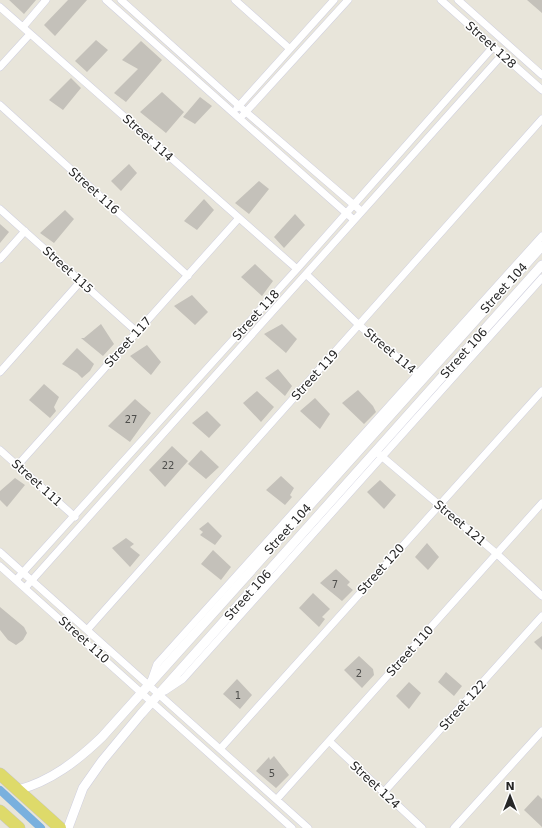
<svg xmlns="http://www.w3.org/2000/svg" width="542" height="828" font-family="'DejaVu Sans',sans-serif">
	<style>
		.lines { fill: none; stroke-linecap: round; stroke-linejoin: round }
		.canal { stroke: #79b0de; stroke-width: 8 }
		.building { fill: #c4c1ba }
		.minor-casing { stroke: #d0d0df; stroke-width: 8 }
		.tertiary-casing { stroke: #d0d0df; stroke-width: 10 }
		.primary-casing { stroke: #c7c7c7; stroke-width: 13 }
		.minor { stroke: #fff; stroke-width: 7 }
		.tertiary { stroke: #fff; stroke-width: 9 }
		.primary { stroke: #deda6a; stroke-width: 12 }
		.labels { text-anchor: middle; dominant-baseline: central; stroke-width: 3; stroke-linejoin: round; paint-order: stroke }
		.number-label { font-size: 10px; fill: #4e4e4c }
		.street-label { font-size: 12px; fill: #272727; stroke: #fff }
	</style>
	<rect width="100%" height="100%" fill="#e8e5da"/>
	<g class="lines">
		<!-- canal -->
		<path class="canal" d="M0 790 41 828"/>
	</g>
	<!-- building -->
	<path class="building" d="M9 0H36L24 14Z
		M68 0H87L55 36 44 25Z
		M527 0H542V13Z
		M96 40 108 50 87 72 75 61Z
		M141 41 162 60 126 102 114 93 138 69 122 60Z
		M71 78 81 88 63 110 49 100Z
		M162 92 184 112 166 133 140 112Z
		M200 97 212 106 195 124 183 117Z
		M129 164 137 173 121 191 111 181Z
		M259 181 269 189 249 214 235 203Z
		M204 199 214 210 197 230 184 221Z
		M65 210 74 219 54 243 40 233Z
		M295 214 305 225 284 248 274 237Z
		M0 224 9 232 0 243Z
		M255 264 273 281 262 296 241 277Z
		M192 295 208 312 195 325 174 306Z
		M101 324 114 344 103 356 81 338H84Z
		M282 324 297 339 286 353 264 334Z
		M147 345 161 362 151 375 130 356Z
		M77 348 94 364 90 371 82 378 77 373 62 364Z
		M278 369 292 386 285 396 265 378Z
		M44 384 59 397 54 407 56 411 50 418 29 400Z
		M358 390 373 406 376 412 364 424 342 403Z
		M257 391 274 407 261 422 243 403Z
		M315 398 330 414 320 429 300 411Z
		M135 399 151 413 130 442 108 426Z
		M207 411 221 425 209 438 192 423Z
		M172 446 188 461 165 487 149 470Z
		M201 450 219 467 206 479 188 464Z
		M281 476 294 488 290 495 292 497 285 505 266 490Z
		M15 478 25 485 7 507 0 500V491Z
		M380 480 396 495 384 509 367 492Z
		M208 522 222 536 215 545 200 535 203 532 199 529Z
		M126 538 134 544 130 547 140 555 130 567 112 548Z
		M427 543 439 557 428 570 415 557Z
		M213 550 231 567 221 580 201 564Z
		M336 569 350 582 347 585 353 590 342 601 320 583Z
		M313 593 330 609 322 617 325 619 319 627 299 608Z
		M0 607 24 627 27 633 23 640 16 645 8 640 0 630Z
		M542 636V650L534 642Z
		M359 656 373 669 374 675 362 688 344 670Z
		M446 672 462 686 454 696 438 682Z
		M237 679 252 695 240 709 223 694Z
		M409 682 421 693 409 709 396 696Z
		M274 756 289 775 276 788 256 771 269 757 270 760Z
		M538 795 542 799V827L524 810Z"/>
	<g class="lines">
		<!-- minor casing -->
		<g class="minor-casing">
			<path id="minor" d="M106 0 354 220
				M121 0 246 112 361 211
				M235 0 290 49
				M441 0 542 90
				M458 0 542 75
				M0 7 297 269
				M23 27 46 0
				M0 67 30 34
				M0 105 188 276
				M237 108 334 0
				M243 115 348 0
				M0 209 137 332
				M0 259 25 231
				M306 274 360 326 421 377
				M0 372 80 282
				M0 450 75 517
				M379 454 497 554 542 596
				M17 466 239 218
				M0 552 308 828
				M0 566 292 828
				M16 580 297 269 493 47
				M25 588 502 55
				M87 630 542 119
				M151 681 157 664 542 236
				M165 691 183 679 542 278
				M329 741 422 828
				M221 748 542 391
				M383 793 542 616
				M277 799 542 503
				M454 828 542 731"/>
		</g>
		<!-- tertiary casing -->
		<g class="tertiary-casing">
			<path id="tertiary" d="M18 790C51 781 77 761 102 737L542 246
				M68 828 83 788 102 761 141 714 542 265"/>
		</g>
		<!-- primary casing -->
		<g class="primary-casing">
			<path id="primary" d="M0 774 60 828
				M0 811 19 828"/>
		</g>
		<!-- minor -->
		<use href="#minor" class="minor"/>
		<!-- tertiary -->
		<use href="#tertiary" class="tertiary"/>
		<!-- primary -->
		<use href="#primary" class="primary"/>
	</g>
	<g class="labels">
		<!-- number labels -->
		<g class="number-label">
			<text x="131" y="419">27</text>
			<text x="168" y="465">22</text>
			<text x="335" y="584">7</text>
			<text x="359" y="673">2</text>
			<text x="238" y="695">1</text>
			<text x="272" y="773">5</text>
		</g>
		<!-- street labels -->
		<g class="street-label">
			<text transform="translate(491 45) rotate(42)">Street 128</text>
			<text transform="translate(148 138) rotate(42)">Street 114</text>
			<text transform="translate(94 191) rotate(42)">Street 116</text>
			<text transform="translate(68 270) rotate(42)">Street 115</text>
			<text transform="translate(504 288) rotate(-48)">Street 104</text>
			<text transform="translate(256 315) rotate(-48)">Street 118</text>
			<text transform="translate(128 342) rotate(-48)">Street 117</text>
			<text transform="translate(390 351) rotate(40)">Street 114</text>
			<text transform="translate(464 353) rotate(-48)">Street 106</text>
			<text transform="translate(315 375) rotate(-48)">Street 119</text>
			<text transform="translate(37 483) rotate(42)">Street 111</text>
			<text transform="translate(460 523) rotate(40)">Street 121</text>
			<text transform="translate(288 529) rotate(-48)">Street 104</text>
			<text transform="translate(381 569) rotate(-48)">Street 120</text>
			<text transform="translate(248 595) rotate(-48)">Street 106</text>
			<text transform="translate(84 640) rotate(42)">Street 110</text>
			<text transform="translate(410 651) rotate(-48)">Street 110</text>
			<text transform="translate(463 705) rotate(-48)">Street 122</text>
			<text transform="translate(375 785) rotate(43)">Street 124</text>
		</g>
	</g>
	<!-- north arrow -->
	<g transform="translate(510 796)" stroke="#ffffff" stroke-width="3" paint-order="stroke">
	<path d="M0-3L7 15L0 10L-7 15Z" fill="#272727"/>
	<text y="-6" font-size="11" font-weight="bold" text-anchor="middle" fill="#272727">N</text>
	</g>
</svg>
